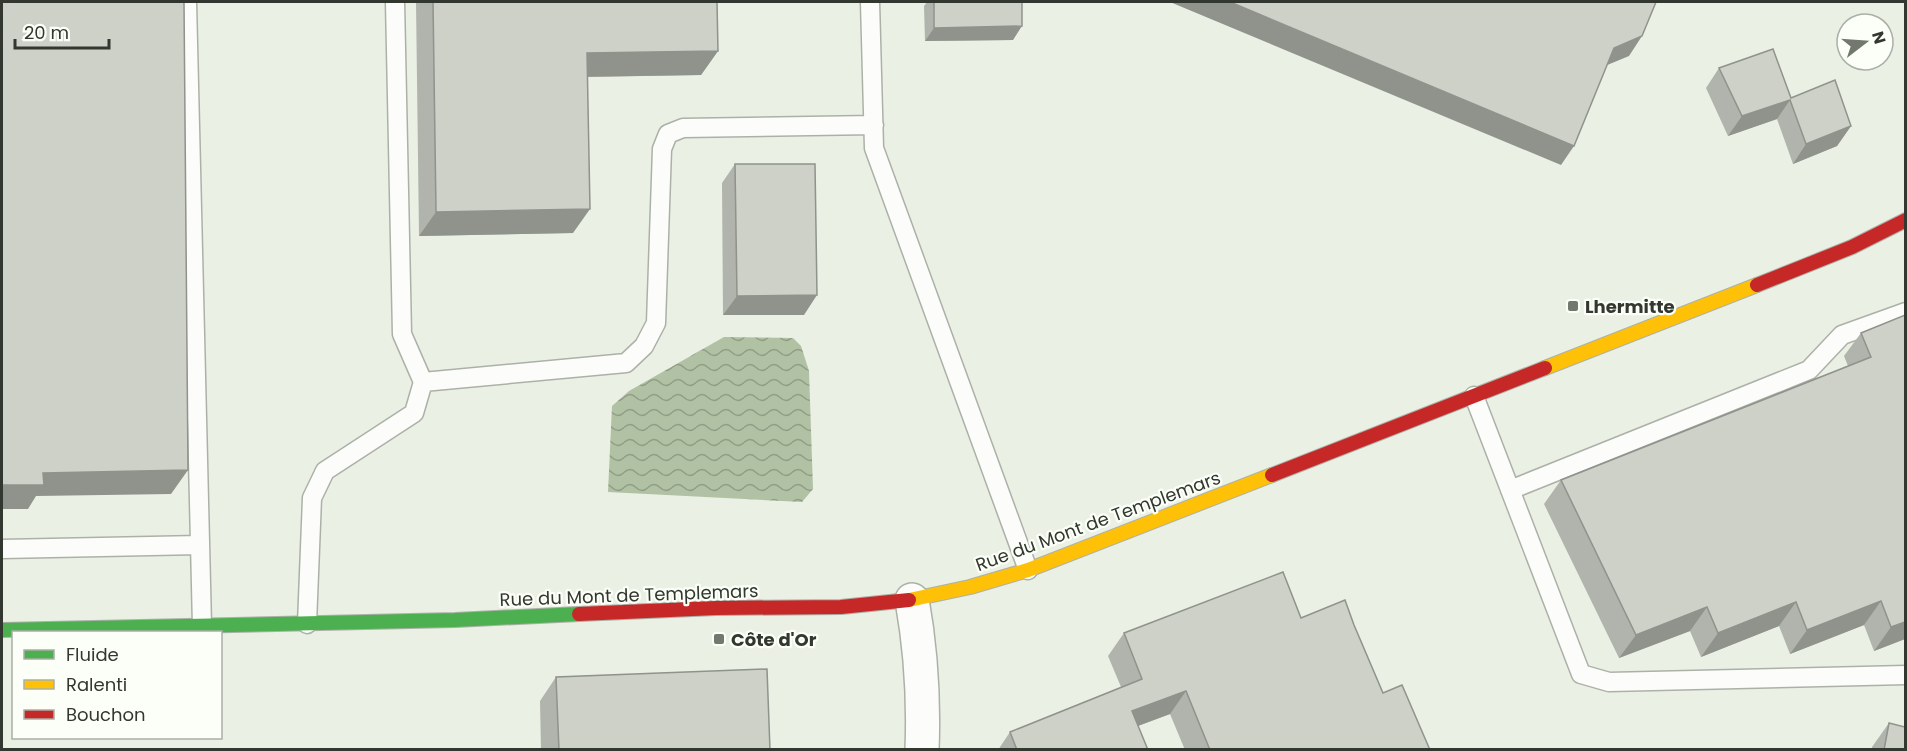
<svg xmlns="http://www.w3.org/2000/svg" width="1907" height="751" font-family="Poppins,sans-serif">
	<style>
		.water { fill: url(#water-waves) }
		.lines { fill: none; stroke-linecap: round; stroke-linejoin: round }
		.lane-casing { stroke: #acb1a8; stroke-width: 21 }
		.street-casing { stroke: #acb1a8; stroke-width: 36 }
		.fast-casing { stroke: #acb1a8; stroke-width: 16 }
		.slow-casing { stroke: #acb1a8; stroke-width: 16 }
		.jam-casing { stroke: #acb1a8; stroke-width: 16 }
		.lane { stroke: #fcfdfb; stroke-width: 18 }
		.street { stroke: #fcfdfb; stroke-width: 33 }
		.fast { stroke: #4caf50; stroke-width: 14 }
		.slow { stroke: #ffc107; stroke-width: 14 }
		.jam { stroke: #c62828; stroke-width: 14 }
		.wall { fill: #b0b4ac }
		.shaded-wall { fill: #90928c }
		.building { fill: #cdd1c8; stroke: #90928c; stroke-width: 1.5 }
		.poi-dot { fill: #72786e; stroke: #fbfff7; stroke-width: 2 }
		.labels { text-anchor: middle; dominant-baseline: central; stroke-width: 4.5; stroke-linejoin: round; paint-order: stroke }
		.poi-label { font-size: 18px; font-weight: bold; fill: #32372f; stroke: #fbfff7; text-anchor: start }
		.street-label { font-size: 18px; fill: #32372f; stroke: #fbfff7 }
	</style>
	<defs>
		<pattern id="water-waves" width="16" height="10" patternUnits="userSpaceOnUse" patternTransform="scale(1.5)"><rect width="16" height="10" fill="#b1c1a4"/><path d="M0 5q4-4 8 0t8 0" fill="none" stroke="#919e86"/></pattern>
	</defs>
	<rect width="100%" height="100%" fill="#eaf0e4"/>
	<!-- water -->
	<path class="water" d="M724 337 793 338 801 346 809 371 813 489 802 502 608 492 612 406 629 391Z"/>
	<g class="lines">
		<!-- lane casing -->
		<g class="lane-casing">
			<path id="lane" d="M187 2 202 626
				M870 2 874 148 1028 570
				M423 382 626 363 644 346 656 323 662 149 668 134 683 128 874 125
				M1474 396 1581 674 1609 682 1906 675
				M1510 490 1809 370 1842 335 1906 312
				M2 549 200 545
				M307 624 312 498 325 471 414 413 423 382 402 334 395 2"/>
		</g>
		<!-- street casing -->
		<g class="street-casing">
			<path id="street" d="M912 600C921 650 924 699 922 750"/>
		</g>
		<!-- fast casing -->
		<g class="fast-casing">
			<path id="fast" d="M2 630 455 620 579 614"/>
		</g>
		<!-- slow casing -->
		<g class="slow-casing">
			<path id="slow" d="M1545 368 1757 285
				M909 600 970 587 1028 570 1272 475"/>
		</g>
		<!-- jam casing -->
		<g class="jam-casing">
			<path id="jam" d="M1757 285 1852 247 1906 220
				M1272 475 1545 368
				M579 614 716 608 841 607 909 600"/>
		</g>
		<!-- lane -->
		<use href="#lane" class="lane"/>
		<!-- street -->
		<use href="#street" class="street"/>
		<!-- fast -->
		<use href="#fast" class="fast"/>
		<!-- slow -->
		<use href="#slow" class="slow"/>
		<!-- jam -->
		<use href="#jam" class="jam"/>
	</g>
	<!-- wall -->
	<path class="wall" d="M416 2H717L718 51 701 75 588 77 573 233 419 236Z
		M927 2H1022L1013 40 925 41 924 6Z
		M1719 68 1791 98 1851 126 1837 146 1793 164 1777 119 1728 136 1706 88Z
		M735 164 804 315H723L722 183Z
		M1905 315V639L1874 651 1864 625 1790 654 1779 626 1701 657 1690 631 1619 658 1544 504 1561 480 1848 366 1844 356 1861 333Z
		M1301 618 1354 625 1383 693 1430 750H1185L1170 714 1138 726 1148 750H998L1010 732 1121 687 1108 656 1124 633Z
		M556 677 770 750H541L540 701Z
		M1889 723 1905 750H1872V747Z"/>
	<!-- shaded-wall -->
	<path class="shaded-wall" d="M1170 2H1230L1574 146 1561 165Z
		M1022 26 1013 40 925 41 934 28Z
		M1642 36 1629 56 1600 68 1614 48Z
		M718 51 701 75 571 77 587 53Z
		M1790 100 1777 119 1728 136 1742 116Z
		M1851 126 1837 146 1793 164 1806 144Z
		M590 209 573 233 419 236 436 212Z
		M817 295 804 315H723L737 296Z
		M188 470 171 494 36 496 28 509H2V485L43 473Z
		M1881 601 1864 625 1790 654 1807 630Z
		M1796 602 1779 626 1701 657 1718 633Z
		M1707 607 1690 631 1619 658 1636 635Z
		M1905 622V639L1874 651 1891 627Z
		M1186 691 1170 714 1116 734 1132 711Z"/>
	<!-- building -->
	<path class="building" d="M2 2H184L188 470 43 473 44 485H2Z
		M433 2H717L718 51 587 53 590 209 436 212Z
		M934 2H1022V26L934 28Z
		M1230 2H1656L1642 36 1614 48 1574 146Z
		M1773 49 1791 98 1835 80 1851 126 1806 144 1790 100 1742 116 1719 68Z
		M735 164H815L817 295 737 296Z
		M1905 315V622L1891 627 1881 601 1807 630 1796 602 1718 633 1707 607 1636 635 1561 480 1871 357 1861 333Z
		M1283 572 1301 618 1345 600 1354 625 1383 693 1402 685 1430 750H1210L1186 691 1132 711 1148 750H1017L1010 732 1142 679 1124 633Z
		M767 669 770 750H559L556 677Z
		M1889 723 1905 727V750H1884Z"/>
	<!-- markers -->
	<g class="poi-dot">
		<rect x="1567" y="300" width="12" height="12" rx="3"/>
		<rect x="713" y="633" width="12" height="12" rx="3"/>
	</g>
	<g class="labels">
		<!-- poi labels -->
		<g class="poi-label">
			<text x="1585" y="306">Lhermitte</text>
			<text x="731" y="639">Côte d'Or</text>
		</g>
		<!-- street labels -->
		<g class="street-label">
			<text transform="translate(1098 521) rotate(-20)">Rue du Mont de Templemars</text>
			<text transform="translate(629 595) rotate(-2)">Rue du Mont de Templemars</text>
		</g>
	</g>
	<!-- border -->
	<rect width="1907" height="751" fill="none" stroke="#32372f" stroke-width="6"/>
	<!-- legend -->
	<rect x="12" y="631" width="210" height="108" fill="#fbfff7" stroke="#abafa7" stroke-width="1.5"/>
	<rect x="24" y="650" width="30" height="9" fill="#4caf50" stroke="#abafa7" stroke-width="1.5"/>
	<text x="66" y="661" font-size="18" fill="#32372f">Fluide</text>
	<rect x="24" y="680" width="30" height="9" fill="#ffc107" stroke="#abafa7" stroke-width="1.5"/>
	<text x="66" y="691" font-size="18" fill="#32372f">Ralenti</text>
	<rect x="24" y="710" width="30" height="9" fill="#c62828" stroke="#abafa7" stroke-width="1.5"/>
	<text x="66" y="721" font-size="18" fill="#32372f">Bouchon</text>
	<!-- north arrow -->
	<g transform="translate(1865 42) rotate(73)"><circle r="28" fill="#fbfff7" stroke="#abafa7" stroke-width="1.5"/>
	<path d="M0-4.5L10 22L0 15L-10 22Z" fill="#72786e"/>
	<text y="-9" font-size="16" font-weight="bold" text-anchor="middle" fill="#32372f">N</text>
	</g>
	<!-- scale -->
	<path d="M15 39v9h94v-9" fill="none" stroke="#32372f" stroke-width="3"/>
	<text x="24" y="39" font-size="18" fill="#32372f" stroke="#fbfff7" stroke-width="4.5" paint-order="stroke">20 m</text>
</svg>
